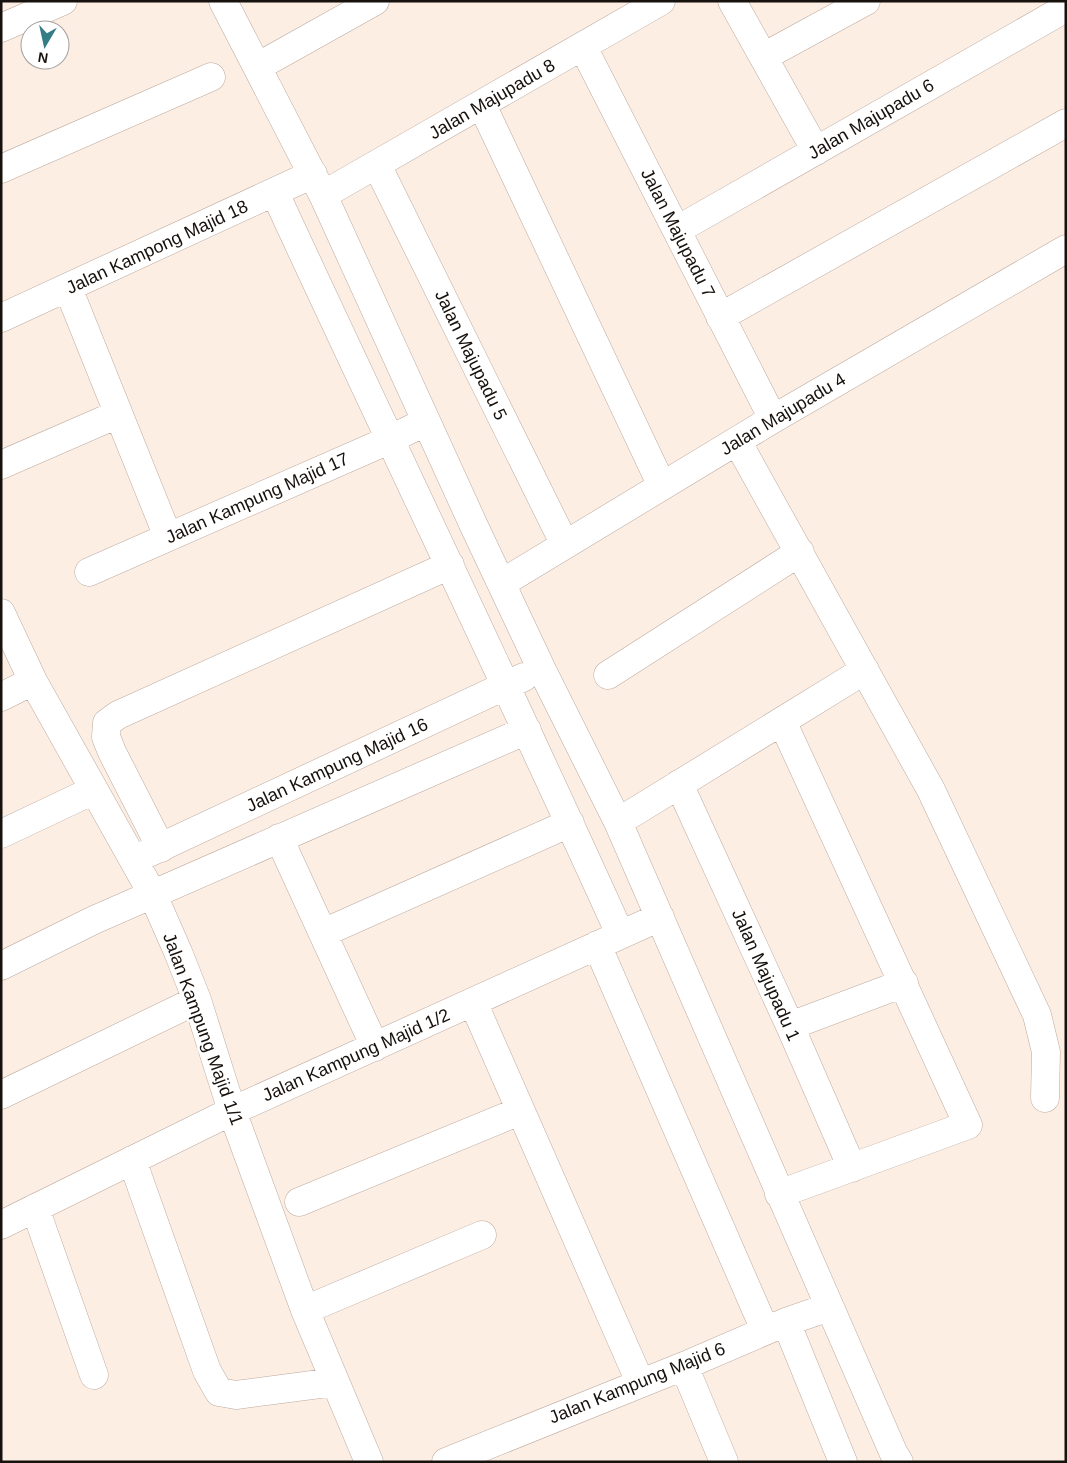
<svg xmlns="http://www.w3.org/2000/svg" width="1067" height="1463" font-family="Helvetica,sans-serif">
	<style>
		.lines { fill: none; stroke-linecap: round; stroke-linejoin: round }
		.minor-casing { stroke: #bcaa9e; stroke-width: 29 }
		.minor { stroke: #fff; stroke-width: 28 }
		.labels { text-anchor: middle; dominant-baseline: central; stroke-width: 5; stroke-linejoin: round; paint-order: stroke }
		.street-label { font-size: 18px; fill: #17110d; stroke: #fff }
	</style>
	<rect width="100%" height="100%" fill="#fdeee4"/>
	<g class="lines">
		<!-- minor casing -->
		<g class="minor-casing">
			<path id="minor" d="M223 1 323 195 474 526 542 670 618 822 894 1454 899 1462
				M732 1 816 151
				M1 28 63 1
				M583 47 773 419
				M765 56 866 1
				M257 67 375 1
				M482 105 662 486
				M377 165 565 545
				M1 169 211 77
				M275 193C389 440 508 686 620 934
				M323 195 661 1
				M677 230 1066 8
				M68 288 168 537
				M720 317 1066 123
				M1 318 313 174
				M737 441 931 790 1037 1015 1046 1052 1045 1098
				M1 465 118 414
				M89 572 389 440 425 422
				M502 583 773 419 1066 249
				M1 613 33 681 153 895 178 952 197 1000 232 1111 305 1310 369 1462
				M608 675 800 552
				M1 697 33 681
				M679 784 790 1026 852 1168
				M618 822 865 670
				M1 834 94 790
				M279 838 375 1047
				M161 848 112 752 106 737 107 723 118 715 450 565
				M144 855 524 677
				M323 933 570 823
				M597 945 765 1330
				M1 966 94 920 527 730
				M473 1002 640 1382
				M790 1026 904 983
				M1 1095 197 1000
				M132 1160 207 1371 219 1392 236 1395 335 1382
				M779 1194 968 1125 782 721
				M299 1202 520 1111
				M35 1208 94 1375
				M1 1225 232 1111 660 917
				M305 1310 482 1235
				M786 1322 843 1462
				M684 1366 724 1462
				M446 1462 684 1366 786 1322 829 1307"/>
		</g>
		<!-- minor -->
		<use href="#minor" class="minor"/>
	</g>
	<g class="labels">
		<!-- street labels -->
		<g class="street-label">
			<text transform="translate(492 99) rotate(-30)">Jalan Majupadu 8</text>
			<text transform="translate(871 119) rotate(-30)">Jalan Majupadu 6</text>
			<text transform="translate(678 233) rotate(63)">Jalan Majupadu 7</text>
			<text transform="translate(157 247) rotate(-25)">Jalan Kampong Majid 18</text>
			<text transform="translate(471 355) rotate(64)">Jalan Majupadu 5</text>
			<text transform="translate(783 414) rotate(-31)">Jalan Majupadu 4</text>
			<text transform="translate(257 498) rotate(-24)">Jalan Kampung Majid 17</text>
			<text transform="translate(337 765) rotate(-25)">Jalan Kampung Majid 16</text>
			<text transform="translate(766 975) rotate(66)">Jalan Majupadu 1</text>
			<text transform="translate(203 1029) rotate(70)">Jalan Kampung Majid 1/1</text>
			<text transform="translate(356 1055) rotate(-24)">Jalan Kampung Majid 1/2</text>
			<text transform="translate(637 1383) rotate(-22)">Jalan Kampung Majid 6</text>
		</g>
	</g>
	<!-- border -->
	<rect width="1067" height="1463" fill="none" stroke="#17110d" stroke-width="5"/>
	<!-- north arrow -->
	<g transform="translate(45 45) rotate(189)"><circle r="24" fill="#ffffff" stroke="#a2a09e"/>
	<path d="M0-4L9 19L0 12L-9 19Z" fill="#357d86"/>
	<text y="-8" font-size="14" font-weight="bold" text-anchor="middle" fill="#17110d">N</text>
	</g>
</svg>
